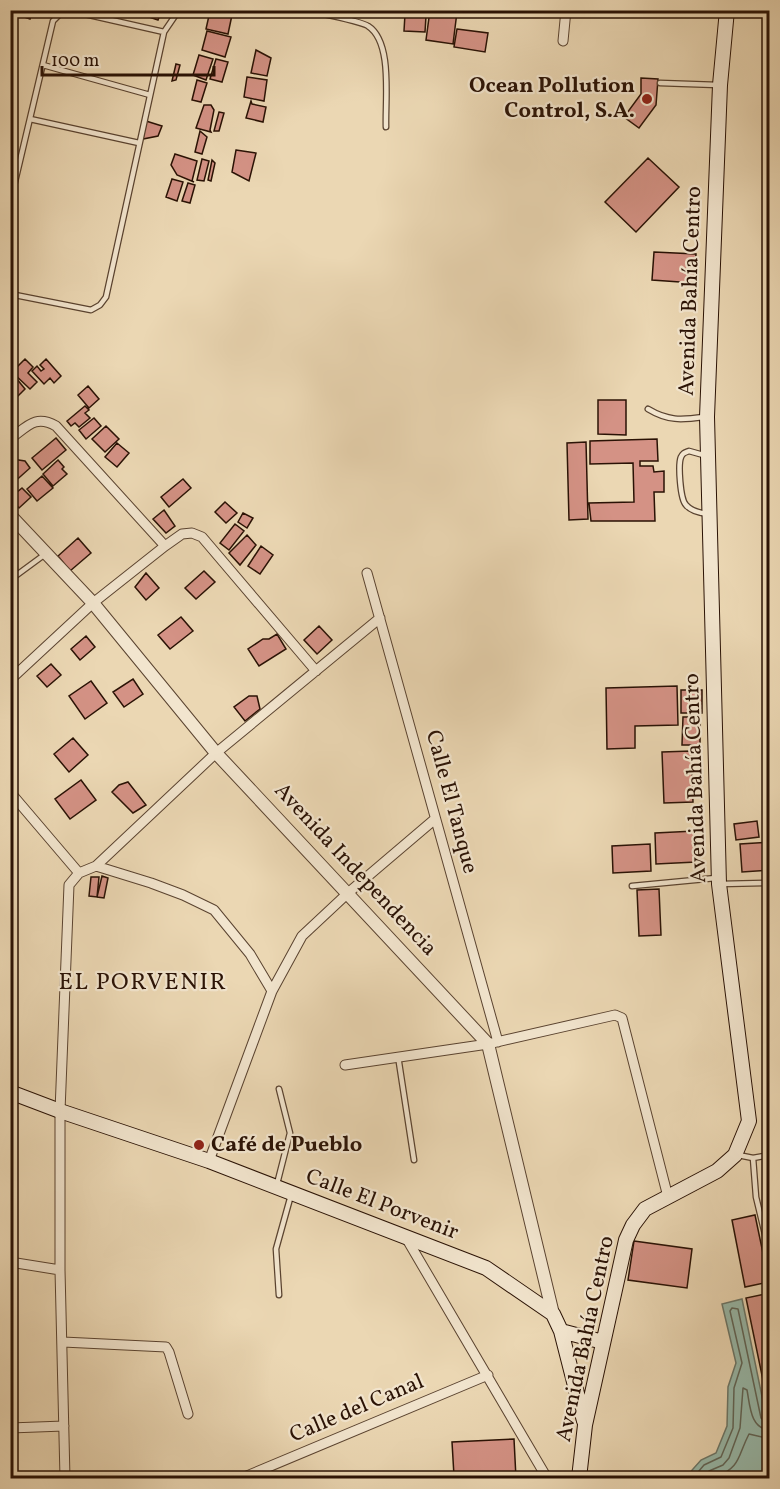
<svg xmlns="http://www.w3.org/2000/svg" width="780" height="1489" font-family="Vollkorn,serif">
	<style>
		.water { fill: #98baab; stroke: #6c7769; stroke-width: 1.5 }
		.lines { fill: none; stroke-linecap: round; stroke-linejoin: round }
		.shore { stroke: #616658; stroke-width: 1.5 }
		.building { fill: #d49285; stroke: #2a1205; stroke-width: 1.5 }
		.service-casing { stroke: #5a4330; stroke-width: 7 }
		.minor-casing { stroke: #5a4330; stroke-width: 11 }
		.tertiary-casing { stroke: #5a4330; stroke-width: 14 }
		.secondary-casing { stroke: #2a1205; stroke-width: 16 }
		.service { stroke: #f2e5ce; stroke-width: 4.5 }
		.minor { stroke: #f2e5ce; stroke-width: 9 }
		.tertiary { stroke: #f2e5ce; stroke-width: 12 }
		.secondary { stroke: #f2e5ce; stroke-width: 14 }
		.poi-dot { fill: #8f2418; stroke: #f2e5ce; stroke-width: 2 }
		.labels { text-anchor: middle; dominant-baseline: central; stroke-width: 4.5; stroke-linejoin: round; paint-order: stroke }
		.poi-label { font-size: 22px; font-weight: bold; fill: #2a1205; stroke: #f2e5ce; text-anchor: end }
		.street-label { font-size: 22px; fill: #2a1205; stroke: #f2e5ce }
		.neighbourhood-label { font-size: 24px; letter-spacing: 1.5px; fill: #2a1205; stroke: #f2e5ce }
	</style>
	<rect width="100%" height="100%" fill="#ebd7b3"/>
	<filter id="stains"><feTurbulence type="fractalNoise" baseFrequency=".00333" numOctaves="4"/><feColorMatrix values="0 0 0 0 .2 0 0 0 0 .09 0 0 0 0 .02 0 0 0 .5 -.17"/></filter>
	<radialGradient id="worn" r=".72"><stop offset=".6" stop-color="#630" stop-opacity="0"/><stop offset="1" stop-color="#630" stop-opacity=".3"/></radialGradient>
	<!-- water -->
	<path class="water" d="M742 1299 766 1416 769 1419V1478H685L701 1460 716 1453 727 1426 728 1387 736 1363 722 1304Z"/>
	<g class="lines">
		<!-- shore -->
		<path class="shore" d="M693 1478 704 1465 721 1457 733 1428 734 1388 742 1363 730 1311 732 1308 738 1309 761 1418 765 1422 770 1423
			M703 1478 709 1471 723 1465 729 1458 740 1428 743 1388 747 1390C750 1405 750 1429 770 1430
			M715 1478C742 1466 737 1457 749 1434L770 1439"/>
	</g>
	<!-- building -->
	<path class="building" d="M10 10H33L30 19 10 12Z
		M151 10 161 12 158 20 149 17Z
		M430 10 457 12 453 44 426 40Z
		M210 11 232 15 228 34 206 29Z
		M405 14 426 16 425 32 404 31Z
		M457 29 488 33 485 52 454 47Z
		M207 31 231 37 225 57 202 50Z
		M256 50 271 58 267 76 251 73Z
		M199 55 213 59 206 80 193 75Z
		M216 59 228 62 222 82 210 79Z
		M176 64 180 65 176 80 172 81Z
		M247 77 267 80 264 101 244 97Z
		M641 78 658 79 656 105 639 128 624 117 641 94Z
		M197 80 207 83 201 102 192 100Z
		M251 101 252 104 266 107 263 122 246 118Z
		M204 105H211L214 110 210 130 211 132 196 128Z
		M219 112 224 113 219 131H214Z
		M146 121 162 126 158 136 143 139Z
		M200 131 207 137 202 154 195 152Z
		M236 150 256 153 249 181 232 172Z
		M175 154 197 161 192 181 194 182 177 175 171 165Z
		M648 158 679 187 636 232 605 202Z
		M202 159 209 161 204 181 197 180Z
		M212 160 215 163 211 181 208 180Z
		M172 179 183 182 177 201 166 197Z
		M188 183 195 185 190 203 182 201Z
		M654 252 696 254 694 283 652 280Z
		M25 359 33 367 28 373 37 382 30 389 12 372Z
		M46 359 61 376 54 383 50 378 44 384 32 371 37 366 41 371 44 369 40 365Z
		M16 378 25 389 16 398 10 392V383Z
		M88 386 99 399 89 408 78 395Z
		M598 400H626V435L598 434Z
		M85 406 89 410 85 413 90 418 79 427 75 423 71 426 67 421Z
		M94 418 101 426 86 439 79 430Z
		M106 426 119 439 105 452 92 439Z
		M56 438 66 450 42 470 32 458Z
		M657 439 658 461H640V466H653L654 472 664 471V492H654L655 521H591L589 503 634 502 633 463 590 464V441Z
		M586 442 588 519 569 520 567 443Z
		M117 443 129 453 117 467 105 457Z
		M12 459 25 461 30 468 12 484 10 482Z
		M58 460 64 467 62 469 67 474 53 486 43 474Z
		M42 476 53 488 37 501 27 489Z
		M183 479 191 488 169 507 161 497Z
		M22 488 31 497 19 508 10 498Z
		M225 502 237 513 226 523 215 512Z
		M164 510 175 526 166 533 153 519Z
		M243 513 253 518 247 528 238 522Z
		M235 524 244 531 229 550 220 543Z
		M247 535 256 545 240 565 229 553Z
		M78 538 91 553 70 571 58 556Z
		M261 546 273 555 260 574 248 566Z
		M204 571 215 582 196 599 185 588Z
		M146 573 159 588 146 600 135 587Z
		M181 617 193 631 170 649 158 635Z
		M319 626 332 640 317 654 304 640Z
		M277 634 286 649 259 666 248 649 263 639H269Z
		M86 636 95 647 80 660 71 649Z
		M51 664 61 675 47 687 37 676Z
		M133 679 143 694 124 707 113 692Z
		M91 681 107 703 85 719 69 696Z
		M677 686 678 725 635 726V748L607 749 606 688Z
		M681 690H702V713H681Z
		M249 696H257L260 709 245 721 234 707Z
		M683 717H700V745H682Z
		M73 738 88 755 69 772 54 754Z
		M691 751 693 802 664 803 662 752Z
		M81 780 96 800 70 819 55 799Z
		M128 782 146 805 133 813 112 792 119 785Z
		M757 821 759 837 736 840 734 824Z
		M695 831 696 862 656 864 655 833Z
		M770 842V870L742 872 740 844Z
		M650 844 651 871 613 873 612 846Z
		M102 876 108 878 104 898 97 897Z
		M91 877H99L97 897 89 896Z
		M659 889 661 935 639 936 637 890Z
		M755 1215 769 1282 745 1287 732 1220Z
		M634 1241 692 1249 687 1288 628 1280Z
		M770 1293V1389L765 1390 746 1298Z
		M514 1439 516 1478H481L480 1472 454 1476 452 1442Z"/>
	<g class="lines">
		<!-- service casing -->
		<g class="service-casing">
			<path id="service" d="M305 10C317 13 361 21 368 26 393 42 385 100 386 127
				M164 32 179 10
				M43 65 150 95
				M660 83 718 85
				M30 119 139 143
				M10 203 53 21 59 15 67 10
				M10 294 91 310 100 305 106 297 164 32 67 10
				M648 409C668 421 681 420 704 417
				M707 456 689 451C684 453 683 453 681 457 678 464 680 499 686 505 691 511 699 513 708 514
				M10 580 44 555
				M721 884 770 883
				M632 886 716 878
				M398 1056 414 1160
				M738 1155 753 1158 770 1155
				M753 1158 756 1197 770 1255
				M277 1184 290 1133 279 1089
				M279 1295 276 1249 291 1195"/>
		</g>
		<!-- minor casing -->
		<g class="minor-casing">
			<path id="minor" d="M563 41 566 10
				M10 439C27 427 35 414 56 426L165 546
				M367 573 498 1042
				M10 680 93 603 165 546 182 534 192 533 202 537 316 671
				M10 792 79 873
				M96 866 151 883 183 895 214 910 250 954 272 991
				M345 1065 488 1044 615 1015 622 1018 668 1197
				M209 1161 272 991 302 936 348 893 435 819
				M405 1236 547 1478
				M10 1262 60 1270
				M63 1342 166 1347 169 1352 188 1414
				M10 1428 64 1426
				M65 1478 60 1270V1111L69 885 79 873 96 866 216 753 380 618
				M242 1478 488 1375"/>
		</g>
		<!-- tertiary casing -->
		<g class="tertiary-casing">
			<path id="tertiary" d="M10 515 93 603 216 753 488 1044 553 1314"/>
		</g>
		<!-- secondary casing -->
		<g class="secondary-casing">
			<path id="secondary" d="M10 1092 60 1111 209 1161 486 1268 553 1314 561 1331 584 1421
				M561 1331 603 1342
				M579 1478 585 1425 626 1240 633 1225 645 1209 717 1171 735 1155 749 1121 719 884 707 417 720 85 727 10"/>
		</g>
		<!-- service -->
		<use href="#service" class="service"/>
		<!-- minor -->
		<use href="#minor" class="minor"/>
		<!-- tertiary -->
		<use href="#tertiary" class="tertiary"/>
		<!-- secondary -->
		<use href="#secondary" class="secondary"/>
	</g>
	<!-- markers -->
	<g class="poi-dot">
		<circle cx="647" cy="99" r="6"/>
		<circle cx="199" cy="1145" r="6"/>
	</g>
	<g class="labels">
		<!-- poi labels -->
		<g class="poi-label">
			<text x="635" y="86">Ocean Pollution<tspan x="635" dy="25">Control, S.A.</tspan></text>
			<text x="211" y="1145" text-anchor="start">Café de Pueblo</text>
		</g>
		<!-- street labels -->
		<g class="street-label">
			<text transform="translate(691 291) rotate(-88)">Avenida Bahía Centro</text>
			<text transform="translate(696 778) rotate(-92)">Avenida Bahía Centro</text>
			<text transform="translate(451 802) rotate(75)">Calle El Tanque</text>
			<text transform="translate(355 870) rotate(47)">Avenida Independencia</text>
			<text transform="translate(382 1205) rotate(21)">Calle El Porvenir</text>
			<text transform="translate(586 1339) rotate(-78)">Avenida Bahía Centro</text>
			<text transform="translate(357 1409) rotate(-23)">Calle del Canal</text>
		</g>
		<!-- neighbourhood labels -->
		<g class="neighbourhood-label">
			<text x="143" y="983">EL PORVENIR</text>
		</g>
	</g>
	<!-- margin -->
	<rect width="780" height="1489" fill="none" stroke="#ebd7b3" stroke-width="36"/>
	<rect x="12" y="12" width="756" height="1465" fill="none" stroke="#2a1205" stroke-width="3"/>
	<rect x="18" y="18" width="744" height="1453" fill="none" stroke="#2a1205" stroke-width="1.5"/>
	<!-- scale -->
	<path d="M42 66v9h172v-9" fill="none" stroke="#2a1205" stroke-width="3"/>
	<text x="51" y="66" font-size="18" fill="#2a1205" stroke="#f2e5ce" stroke-width="4.5" paint-order="stroke">100 m</text>
	<rect width="100%" height="100%" filter="url(#stains)"/>
	<rect width="100%" height="100%" fill="url(#worn)"/>
</svg>
